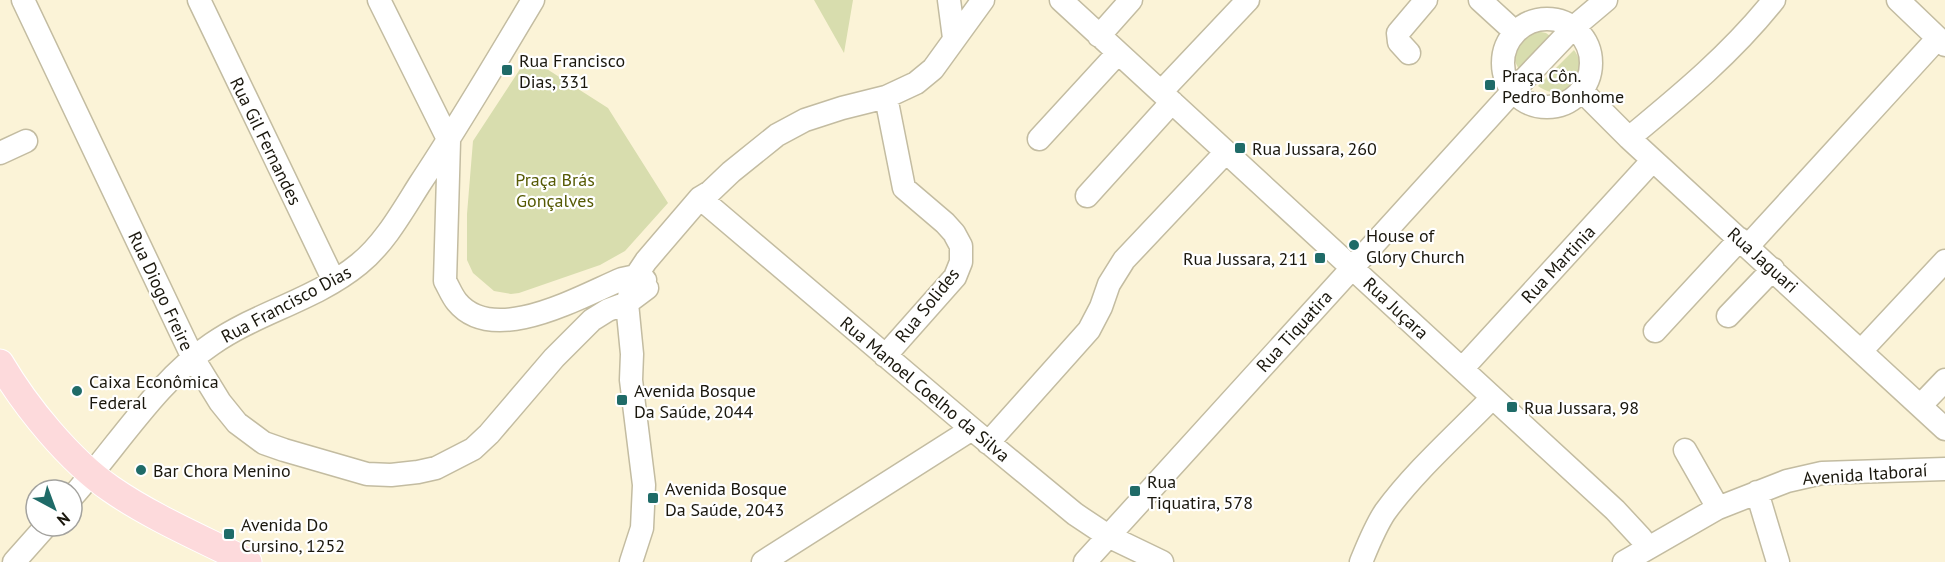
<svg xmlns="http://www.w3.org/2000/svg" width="1945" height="562" font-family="'PT Sans',sans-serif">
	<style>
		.green { fill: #d8ddae }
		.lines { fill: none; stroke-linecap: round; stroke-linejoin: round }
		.minor-casing { stroke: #c3bca1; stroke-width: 25 }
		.major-casing { stroke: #fff; stroke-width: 29 }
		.minor { stroke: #fff; stroke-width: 22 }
		.major { stroke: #fddadc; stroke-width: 27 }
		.poi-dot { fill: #1f6b68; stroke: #fff; stroke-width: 2 }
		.labels { text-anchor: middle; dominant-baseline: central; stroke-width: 4.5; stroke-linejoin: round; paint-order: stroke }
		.poi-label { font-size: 18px; fill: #1a170d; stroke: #fff; text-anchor: start }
		.street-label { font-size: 18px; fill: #1a170d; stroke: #fff }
		.park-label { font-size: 18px; fill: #565a04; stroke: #fff }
	</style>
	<rect width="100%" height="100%" fill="#fbf3d7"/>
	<!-- green -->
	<path class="green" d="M814 0H853L844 53Z
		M1536 31 1546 33 1553 38 1521 72C1507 53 1514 35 1536 31Z
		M1574 50C1594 78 1567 106 1538 86Z
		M528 57 608 108 668 203 625 251 600 265 519 293 511 294 494 291 473 273 467 260V214L473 141Z"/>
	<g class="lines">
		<!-- minor casing -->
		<g class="minor-casing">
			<path id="minor" d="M23 0 193 358 220 402 237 423 264 443 284 450 367 474 391 475 418 472 436 468 473 449 489 434 554 358 592 320 608 310 627 303 647 288
				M199 0 334 281
				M379 0 449 141 445 281C449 288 452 296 457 302 494 347 581 296 622 279L636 276 645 280
				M949 0 954 38
				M1061 0 1615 510 1641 538 1647 548
				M1480 0 1515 32
				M1898 0 1945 45
				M1503 63a44 44 0 1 1 88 0a44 44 0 1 1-88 0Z
				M1099 36 1131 0
				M1409 53 1399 42 1398 33 1426 0
				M1582 91 1629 138 1945 429
				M1161 92 1248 0
				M1629 138C1681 95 1732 53 1774 0
				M1039 139 1118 53
				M0 153 26 141
				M1087 196 1172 102
				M700 198 972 429 1075 514 1108 536 1162 562
				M1748 246 1938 38
				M1728 316 1773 269
				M1655 331 1740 239
				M1861 351 1945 261
				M885 356 955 277 961 262V246L954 233 945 223 904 188 886 97
				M1462 369 1653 160
				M1921 405 1945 380
				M988 443 1089 330 1101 307 1109 284 1124 260 1226 152
				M1685 450 1718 508
				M1757 492 1778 562
				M72 497C116 448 158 380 212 344 258 312 315 300 359 264 384 244 402 212 419 185 459 125 496 62 533 0
				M14 562 46 526
				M631 562 642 528 644 485 631 380 632 354 627 303 636 276 646 261 700 198 710 192 731 172 777 135 805 120 842 108 886 97 916 83 933 69 983 0
				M763 562 972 429
				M1085 562 1513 91 1574 27 1606 0
				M1361 562C1368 545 1375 527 1385 512 1415 471 1457 434 1492 398
				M1624 562 1718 508 1787 481 1822 473 1945 469"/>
		</g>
		<!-- major casing -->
		<g class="major-casing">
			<path id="major" d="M0 363C26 407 69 460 111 489 153 518 203 539 248 562"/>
		</g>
		<!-- minor -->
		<use href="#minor" class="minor"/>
		<!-- major -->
		<use href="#major" class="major"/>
	</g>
	<!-- markers -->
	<g class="poi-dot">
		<rect x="501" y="64" width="12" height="12" rx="3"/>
		<rect x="1484" y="79" width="12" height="12" rx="3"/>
		<rect x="1234" y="142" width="12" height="12" rx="3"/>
		<circle cx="1354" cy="245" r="6"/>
		<rect x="1314" y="252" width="12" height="12" rx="3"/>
		<circle cx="77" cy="391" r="6"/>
		<rect x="616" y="394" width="12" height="12" rx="3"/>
		<rect x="1506" y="401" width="12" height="12" rx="3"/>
		<circle cx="141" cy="470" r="6"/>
		<rect x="1129" y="485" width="12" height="12" rx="3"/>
		<rect x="647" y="492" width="12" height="12" rx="3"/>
		<rect x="223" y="528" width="12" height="12" rx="3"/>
	</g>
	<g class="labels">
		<!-- poi labels -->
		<g class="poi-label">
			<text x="519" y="60">Rua Francisco<tspan x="519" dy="21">Dias, 331</tspan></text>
			<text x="1502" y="75">Praça Côn.<tspan x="1502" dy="21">Pedro Bonhome</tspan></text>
			<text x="1252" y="148">Rua Jussara, 260</text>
			<text x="1366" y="235">House of<tspan x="1366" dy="21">Glory Church</tspan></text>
			<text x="1308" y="258" text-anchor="end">Rua Jussara, 211</text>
			<text x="89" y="381">Caixa Econômica<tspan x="89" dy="21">Federal</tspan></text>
			<text x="634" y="390">Avenida Bosque<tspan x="634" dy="21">Da Saúde, 2044</tspan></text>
			<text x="1524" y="407">Rua Jussara, 98</text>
			<text x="153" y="470">Bar Chora Menino</text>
			<text x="1147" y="481">Rua<tspan x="1147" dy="21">Tiquatira, 578</tspan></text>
			<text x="665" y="488">Avenida Bosque<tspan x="665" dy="21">Da Saúde, 2043</tspan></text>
			<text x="241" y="524">Avenida Do<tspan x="241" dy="21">Cursino, 1252</tspan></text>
		</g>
		<!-- street labels -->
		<g class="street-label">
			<text transform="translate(266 141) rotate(64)">Rua Gil Fernandes</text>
			<text transform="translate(1763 260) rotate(42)">Rua Jaguari</text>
			<text transform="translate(1558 264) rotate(-47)">Rua Martinia</text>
			<text transform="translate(161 291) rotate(65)">Rua Diogo Freire</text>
			<text transform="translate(286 304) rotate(-28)">Rua Francisco Dias</text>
			<text transform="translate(927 305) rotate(-51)">Rua Solides</text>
			<text transform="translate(1396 308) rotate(43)">Rua Juçara</text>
			<text transform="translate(1294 331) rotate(-48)">Rua Tiquatira</text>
			<text transform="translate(925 389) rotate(40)">Rua Manoel Coelho da Silva</text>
			<text transform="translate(1865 474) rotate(-4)">Avenida Itaboraí</text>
		</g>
		<!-- park labels -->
		<g class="park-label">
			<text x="555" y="179">Praça Brás<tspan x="555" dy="21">Gonçalves</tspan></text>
		</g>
	</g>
	<!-- north arrow -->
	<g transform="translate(54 508) rotate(139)"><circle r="28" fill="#ffffff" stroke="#a3a29e" stroke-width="1.5"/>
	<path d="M0-4.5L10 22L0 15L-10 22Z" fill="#1f6b68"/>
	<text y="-9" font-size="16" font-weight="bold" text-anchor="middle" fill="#1a170d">N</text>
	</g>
</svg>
